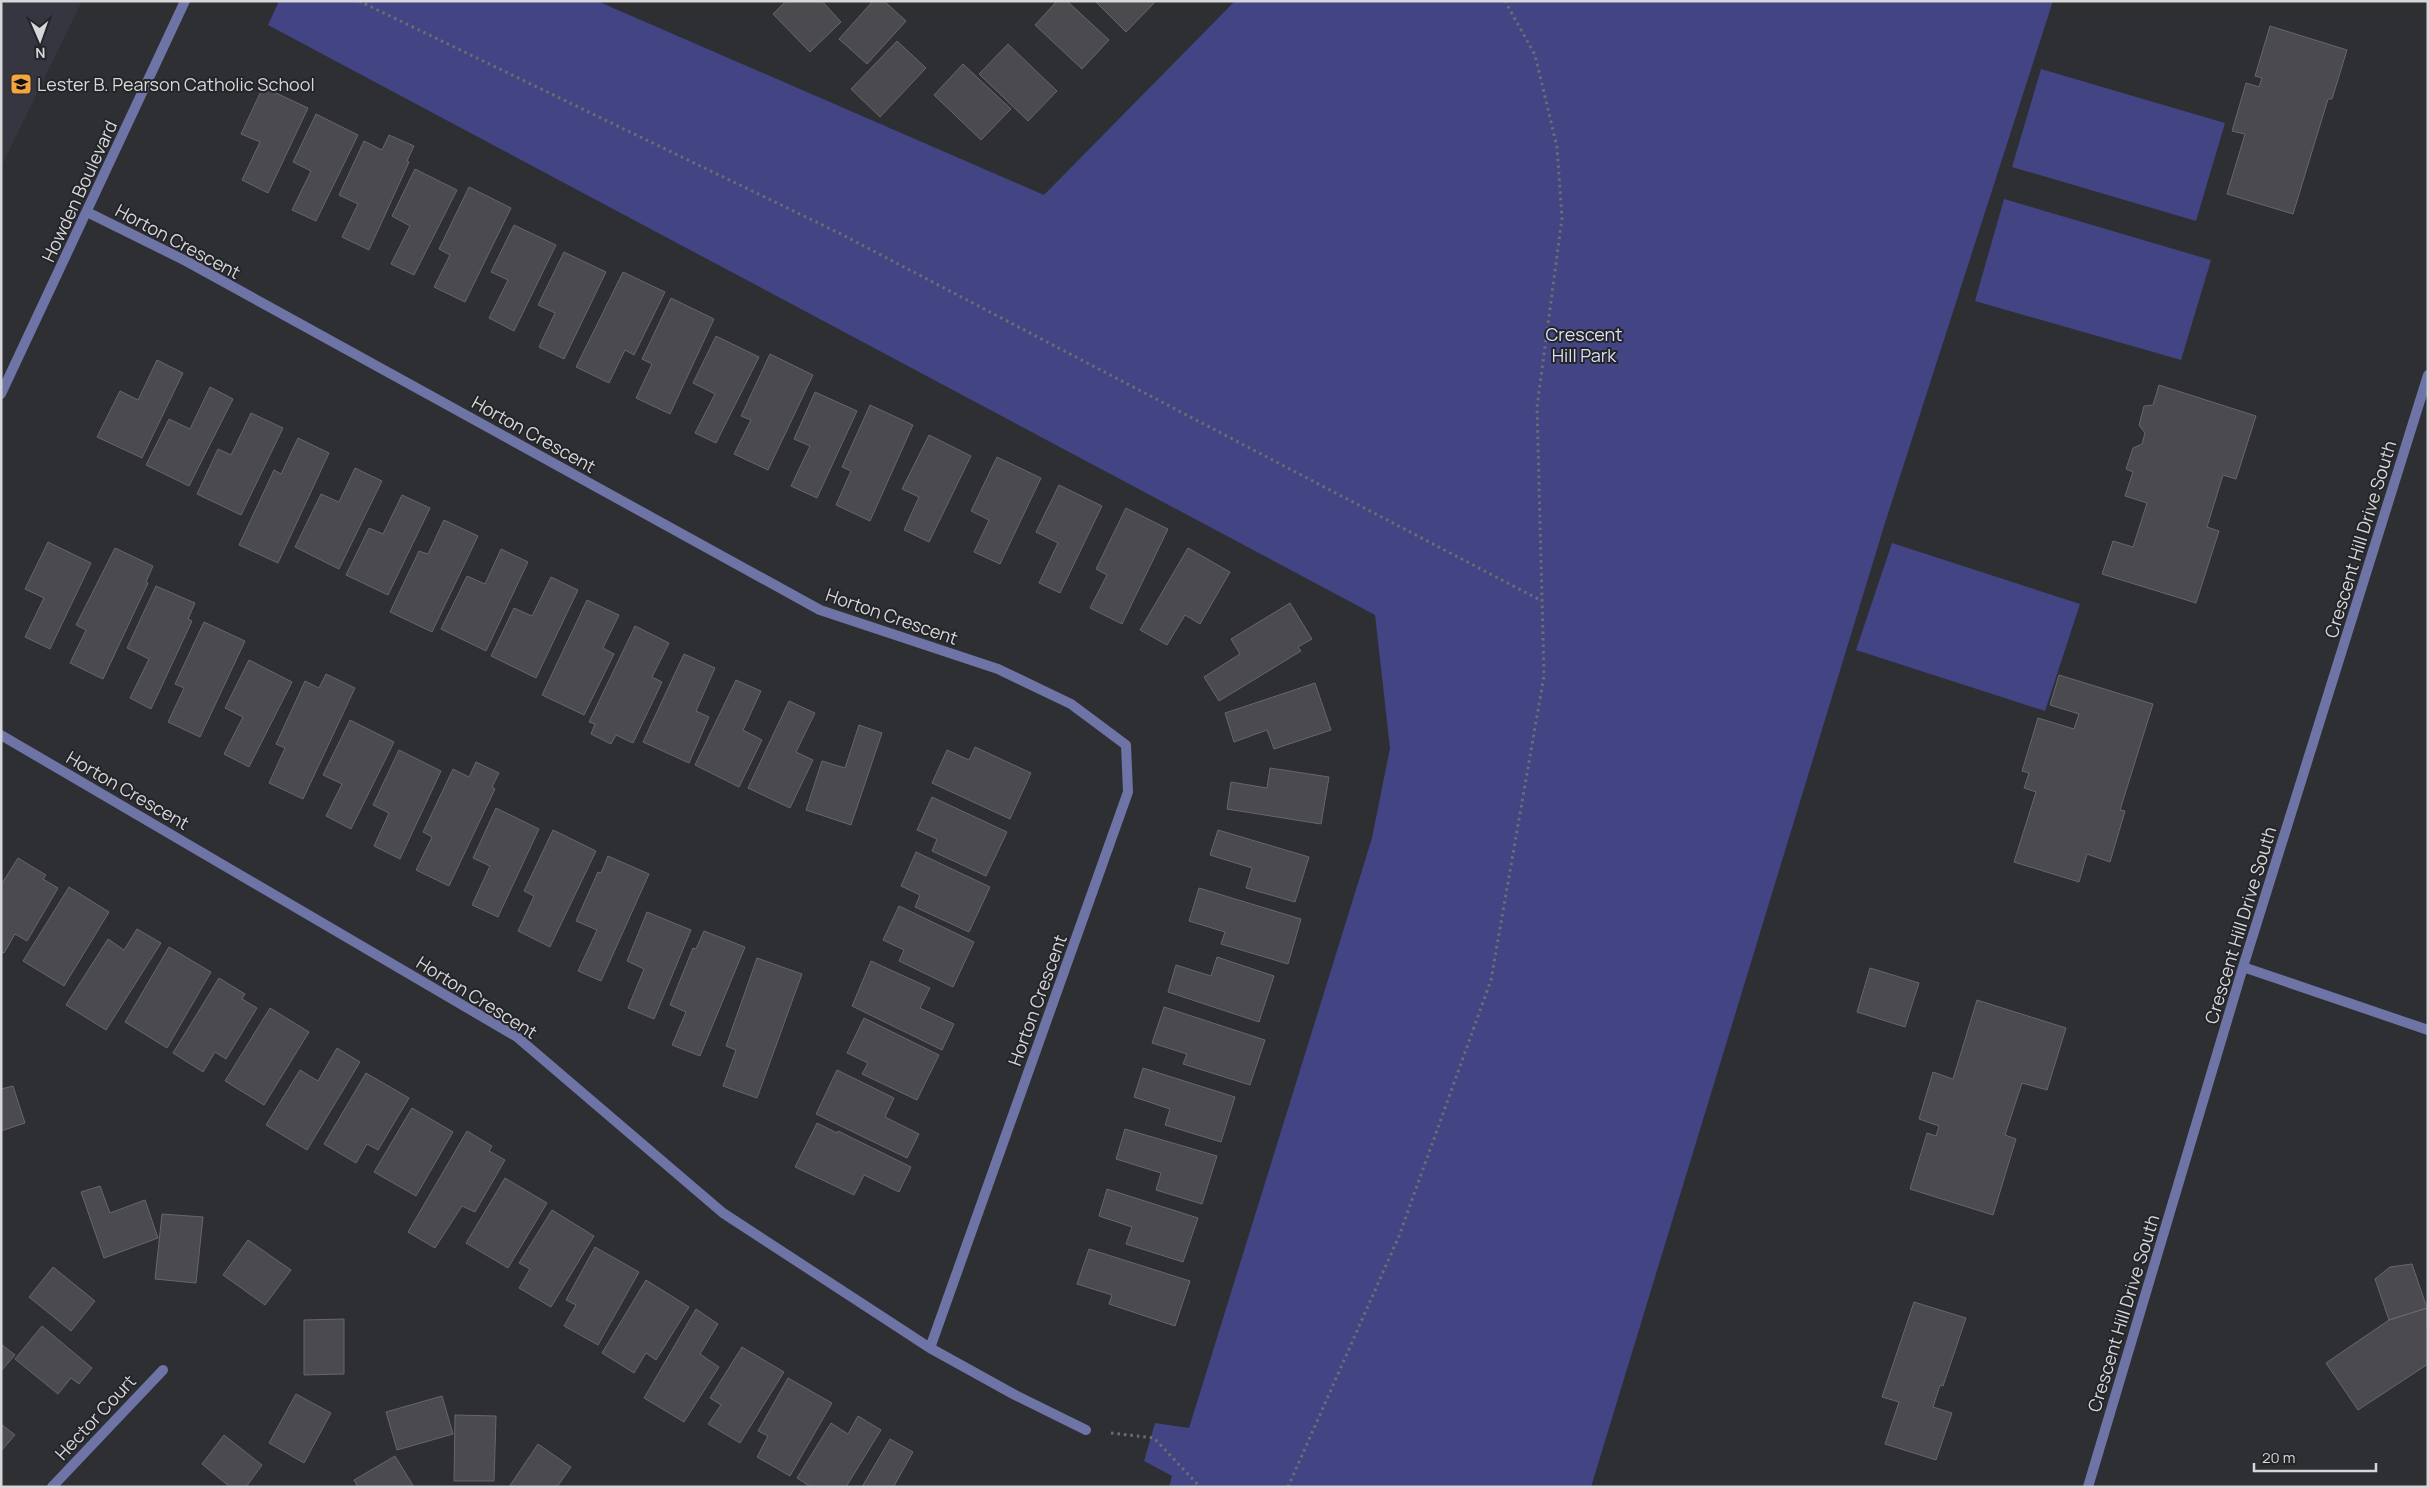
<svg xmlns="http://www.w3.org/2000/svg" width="2429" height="1488" font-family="Manrope,sans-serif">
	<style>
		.built { fill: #353640 }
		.green { fill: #424484 }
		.building { fill: #4a4a4f; stroke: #66676b }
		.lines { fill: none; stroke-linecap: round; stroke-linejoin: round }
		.path { stroke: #6c6d70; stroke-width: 3; stroke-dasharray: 2.5 4; stroke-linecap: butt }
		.minor { stroke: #6f74a6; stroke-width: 10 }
		.tertiary { stroke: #6f74a6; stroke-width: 10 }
		.labels { text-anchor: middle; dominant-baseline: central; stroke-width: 4; stroke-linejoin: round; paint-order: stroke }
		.poi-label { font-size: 18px; fill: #d7d7da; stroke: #242529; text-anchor: start }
		.street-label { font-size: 18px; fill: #d7d7da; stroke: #242529 }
		.park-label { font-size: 18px; fill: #dcdff4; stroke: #242529 }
	</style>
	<rect width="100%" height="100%" fill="#2e2f33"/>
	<!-- built -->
	<path class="built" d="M1 1H82L1 167Z"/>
	<!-- green -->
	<path class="green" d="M279 1H597L1044 195 1235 1H2053L1885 523 1591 1487H1169L1172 1476 1144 1461 1155 1423 1189 1428 1372 838 1390 748 1375 615 268 25Z
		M2041 69 2225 123 2196 221 2012 167Z
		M2004 199 2211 260 2181 360 1975 301Z
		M1892 543 2080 604 2045 711 1856 650Z"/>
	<!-- building -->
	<path class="building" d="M786 1H822L841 22 810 52 773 14Z
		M873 1H884L906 21 867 64 839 39Z
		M1057 1H1067L1109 40 1082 69 1035 25Z
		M1095 1H1156L1126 32Z
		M2270 26 2347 50 2332 99H2328L2293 214 2227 194 2245 134 2232 131 2246 83 2259 87 2262 78 2255 76Z
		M897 41 926 68 880 117 851 89Z
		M1008 44 1057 91 1028 121 979 74Z
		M963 64 1011 109 981 140 934 95Z
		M263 87 308 108 268 193 242 180 260 142 241 134Z
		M316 114 358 135 316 221 292 210 311 171 293 162Z
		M389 135 414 146 407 161 409 162 369 250 342 237 358 204 339 195 364 141 382 150Z
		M415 169 457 190 414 275 391 264 410 226 392 216Z
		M469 187 511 208 465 302 434 287 450 255 439 249Z
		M514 225 556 245 514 331 489 318 508 280 491 272Z
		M564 252 606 272 564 359 539 347 555 313 538 305Z
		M623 272 665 292 634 355 625 350 609 383 576 367Z
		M671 298 714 319 670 414 636 398 652 364 642 359Z
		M716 336 759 357 716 443 695 433 715 394 693 383Z
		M770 354 813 375 768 470 734 454 751 420 741 416Z
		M157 360 183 373 142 458 97 437 120 391 138 400Z
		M2159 385 2256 416 2236 479 2223 475 2207 527 2219 531 2196 603 2102 574 2113 541 2133 547 2147 503 2125 496 2133 472 2126 469 2133 448 2142 444 2145 433 2139 425 2144 406 2153 405Z
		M210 387 233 399 189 486 146 465 169 419 190 429Z
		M815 392 857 411 817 498 791 486 810 446 794 439Z
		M870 405 913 425 870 521 836 505 851 471 842 467Z
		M251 413 283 428 241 515 197 494 218 449 231 455Z
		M929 435 971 456 929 542 904 530 919 497 902 489Z
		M298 438 329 453 278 563 239 545 274 470 281 474Z
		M997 457 1041 478 1000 564 974 552 989 520 971 511Z
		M355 468 382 481 339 569 295 547 321 494 339 502Z
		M1059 485 1102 506 1060 593 1039 583 1058 543 1036 532Z
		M402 495 430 508 388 595 346 575 369 528 383 534Z
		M1126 508 1168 529 1122 624 1090 608 1107 575 1096 569Z
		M444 520 478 536 432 632 390 612 419 551 428 554Z
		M48 542 91 563 50 649 25 637 44 598 25 589Z
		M115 548 153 566 146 582 148 583 103 679 70 663 86 630 76 625Z
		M1188 548 1230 572 1200 624 1185 615 1167 645 1140 630Z
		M501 549 528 562 486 651 441 629 467 576 485 584Z
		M551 577 578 590 536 678 491 656 514 608 532 616Z
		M156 586 195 603 188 619 192 621 151 709 130 698 149 659 127 648Z
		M587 600 619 615 603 648 614 654 584 715 542 695Z
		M1290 603 1312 639 1298 647 1301 651 1219 701 1204 677 1240 654 1231 639Z
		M204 622 245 641 200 737 168 722 184 688 175 684Z
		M635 626 669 643 652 677 662 682 633 743 616 735 611 744 591 734 595 724 589 722Z
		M684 654 715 668 696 711 709 717 689 763 643 742Z
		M249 660 292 682 249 767 224 754 243 717 225 708Z
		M326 674 355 688 303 799 269 783 285 748 276 744 305 681 319 688Z
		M2059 675 2153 704 2120 810 2125 811 2110 862 2087 854 2079 882 2014 862 2036 792 2024 788 2029 773 2022 771 2038 718 2074 729 2079 714 2050 705Z
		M736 680 761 691 743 730 762 740 739 787 695 765Z
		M1315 683 1331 730 1274 749 1267 730 1234 742 1225 713Z
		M789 701 815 713 796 752 813 760 790 808 748 788Z
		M350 720 394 742 351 829 326 816 342 784 323 775Z
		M859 725 882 733 851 825 806 810 822 761 845 768Z
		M975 747 1031 773 1010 819 932 783 947 750 969 760Z
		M399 750 441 771 400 859 374 846 389 813 373 805Z
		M476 762 499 773 492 787 495 789 449 886 416 870 432 837 423 832 453 769 469 777Z
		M1270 768 1329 777 1321 824 1227 809 1231 782 1267 788Z
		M932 797 1007 832 986 876 932 851 937 839 917 830Z
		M496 808 539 829 498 917 472 905 490 866 473 858Z
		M553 830 596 851 550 947 518 931 534 896 524 891Z
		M1218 830 1309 857 1295 902 1246 888 1252 868 1210 855Z
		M916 852 990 887 969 932 915 907 920 895 901 886Z
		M608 856 649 874 601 981 578 971 597 930 576 921 598 872 601 873Z
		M18 858 46 875 43 879 58 888 27 941 15 934 4 953 1 952V885Z
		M69 887 109 912 64 986 23 961Z
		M1199 888 1301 919 1288 964 1221 944 1225 932 1189 921Z
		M899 906 974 942 953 987 899 961 904 950 883 940Z
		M647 912 691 930 654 1019 628 1008 644 969 627 961Z
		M137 929 161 943 106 1030 66 1005 108 939 124 950Z
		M704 931 745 947 700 1056 672 1045 686 1012 670 1005 693 948 696 949Z
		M169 947 211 972 167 1048 125 1022Z
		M1217 957 1274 976 1259 1022 1168 992 1176 965 1211 976Z
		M757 958 802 974 757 1098 723 1086 736 1050 726 1046Z
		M871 961 930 988 920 1008 954 1024 942 1050 852 1006Z
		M1870 968 1919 983 1905 1027 1857 1012Z
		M219 978 245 994 242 999 257 1008 226 1059 215 1052 203 1072 173 1053Z
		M1977 1000 2066 1028 2047 1090 2022 1083 2005 1135 2016 1139 1993 1215 1910 1189 1927 1133 1936 1136 1939 1126 1919 1119 1933 1072 1953 1079Z
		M1164 1007 1265 1040 1250 1085 1183 1064 1187 1054 1152 1043Z
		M270 1008 309 1032 264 1105 225 1081Z
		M864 1018 939 1055 917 1100 862 1074 868 1063 847 1053Z
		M337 1048 360 1062 307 1150 266 1125 300 1070 318 1081Z
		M1143 1068 1235 1097 1221 1142 1165 1125 1170 1109 1134 1097Z
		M837 1070 894 1098 885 1117 919 1134 907 1158 816 1114Z
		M366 1073 409 1098 378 1150 367 1144 356 1163 324 1144Z
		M13 1086 25 1123 1 1131V1089Z
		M412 1108 453 1132 416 1196 374 1172Z
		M817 1123 837 1133 838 1131 911 1167 899 1192 864 1175 854 1195 795 1167Z
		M1125 1129 1217 1156 1202 1204 1156 1190 1161 1173 1116 1159Z
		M467 1131 492 1146 489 1151 505 1160 475 1212 462 1206 435 1248 408 1232Z
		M505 1178 547 1203 508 1268 466 1243Z
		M100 1186 110 1213 145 1200 158 1238 104 1258 81 1192Z
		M1107 1189 1198 1218 1183 1262 1126 1244 1132 1227 1099 1216Z
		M552 1210 594 1236 551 1307 519 1288 530 1269 519 1263Z
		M162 1214 203 1217 196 1283 155 1279Z
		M248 1240 291 1270 265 1305 223 1275Z
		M595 1247 639 1272 598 1345 564 1326 576 1305 566 1300Z
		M1089 1249 1190 1281 1175 1326 1109 1304 1112 1295 1077 1284Z
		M2412 1264 2427 1308 2389 1320 2375 1279 2390 1267Z
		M53 1267 95 1301 71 1331 29 1297Z
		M646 1280 689 1307 656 1360 646 1353 634 1373 602 1353Z
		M1914 1302 1966 1318 1943 1386 1940 1385 1933 1407 1952 1413 1936 1460 1885 1444 1899 1402 1882 1397Z
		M2427 1308 2428 1364 2358 1410 2326 1363 2389 1320Z
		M696 1309 718 1324 700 1354 719 1367 684 1422 644 1398Z
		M344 1319V1374L304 1375V1320Z
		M42 1326 92 1368 79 1384 71 1378 58 1394 15 1359Z
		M1 1344 15 1355 1 1371Z
		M742 1347 784 1372 740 1443 708 1424 721 1405 710 1398Z
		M788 1378 832 1403 790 1476 757 1457 768 1436 758 1431Z
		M296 1394 331 1413 304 1463 269 1443Z
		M442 1396 453 1434 397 1450 386 1412Z
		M455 1415 496 1416 494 1481H454Z
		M858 1416 881 1430 846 1487H811L797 1478 831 1423 848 1434Z
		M1 1424 15 1435 1 1451Z
		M224 1435 262 1465 246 1487H230L202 1464Z
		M890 1439 913 1452 894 1486 895 1487H862Z
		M538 1444 571 1467 557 1487H509Z
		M395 1456 414 1487H358L354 1480Z"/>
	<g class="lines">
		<!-- path -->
		<path class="path" d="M359 1 839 233 1542 601
			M1111 1433 1154 1438 1200 1487
			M1288 1487 1399 1236 1491 980 1544 676 1537 407 1562 218 1557 147 1535 55 1505 1"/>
		<!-- minor -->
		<path class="minor" d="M87 212 186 261 820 610 998 669 1071 704 1126 745 1128 792 930 1348
			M1 735 517 1037 723 1213 930 1348 1015 1395 1086 1430
			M2243 967 2428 1030
			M52 1487 163 1370
			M2088 1487 2243 967 2428 375"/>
		<!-- tertiary -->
		<path class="tertiary" d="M1 394 185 1"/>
	</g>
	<!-- icons -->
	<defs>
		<g id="school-square" transform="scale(1.125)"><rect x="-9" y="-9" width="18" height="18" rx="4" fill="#f2a541" stroke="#242529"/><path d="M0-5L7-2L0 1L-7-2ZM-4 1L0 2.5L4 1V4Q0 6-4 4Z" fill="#111"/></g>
	</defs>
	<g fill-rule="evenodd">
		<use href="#school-square" x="21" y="84"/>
	</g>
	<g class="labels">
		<!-- poi labels -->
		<g class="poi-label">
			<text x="37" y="84">Lester B. Pearson Catholic School</text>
		</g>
		<!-- street labels -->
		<g class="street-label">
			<text transform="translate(79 191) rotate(-65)">Howden Boulevard</text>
			<text transform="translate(178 241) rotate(28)">Horton Crescent</text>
			<text transform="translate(534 434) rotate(29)">Horton Crescent</text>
			<text transform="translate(2360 539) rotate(-73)">Crescent Hill Drive South</text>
			<text transform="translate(892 616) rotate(19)">Horton Crescent</text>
			<text transform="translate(128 790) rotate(30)">Horton Crescent</text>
			<text transform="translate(2240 925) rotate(-73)">Crescent Hill Drive South</text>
			<text transform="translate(477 997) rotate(32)">Horton Crescent</text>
			<text transform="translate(1037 1000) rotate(-70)">Horton Crescent</text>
			<text transform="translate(2123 1313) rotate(-73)">Crescent Hill Drive South</text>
			<text transform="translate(95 1417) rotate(-47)">Hector Court</text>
		</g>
		<!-- park labels -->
		<g class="park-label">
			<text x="1584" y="334">Crescent<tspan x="1584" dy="21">Hill Park</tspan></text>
		</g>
	</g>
	<!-- border -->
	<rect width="2429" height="1488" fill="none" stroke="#d7d7da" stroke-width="5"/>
	<!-- north arrow -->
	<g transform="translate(40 40) rotate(178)" stroke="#242529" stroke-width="4" paint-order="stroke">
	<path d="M0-4L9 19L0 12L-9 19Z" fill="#d7d7da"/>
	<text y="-8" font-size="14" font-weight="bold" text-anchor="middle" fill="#d7d7da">N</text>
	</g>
	<!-- scale -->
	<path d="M2254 1463v8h122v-8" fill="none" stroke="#d7d7da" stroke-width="2.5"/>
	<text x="2262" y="1463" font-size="15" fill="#d7d7da" stroke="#242529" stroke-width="4" paint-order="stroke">20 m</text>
</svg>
